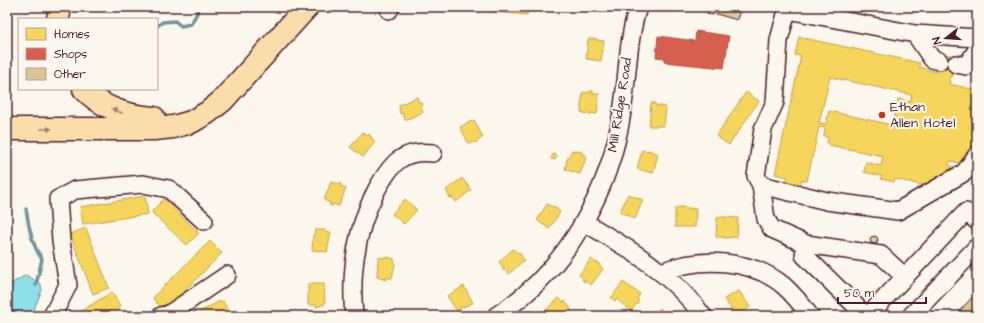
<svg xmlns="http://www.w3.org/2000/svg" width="984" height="323" font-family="'Architects Daughter',sans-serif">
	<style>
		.water { fill: #8edfe7; stroke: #73929c }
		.homes { fill: #f6d55c; stroke: #c29e4d; fill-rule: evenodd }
		.shops { fill: #d6604d; stroke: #ac4c43 }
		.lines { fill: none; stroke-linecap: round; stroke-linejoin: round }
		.stream { stroke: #73929c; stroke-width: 3.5 }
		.building { fill: #dcc593; stroke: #4a1f2b }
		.minor-casing { stroke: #4a1f2b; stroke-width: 20 }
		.highway-casing { stroke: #4a1f2b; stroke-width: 25 }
		.minor { stroke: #fbf7ec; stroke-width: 17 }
		.highway { stroke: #fbddab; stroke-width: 22 }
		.oneway { fill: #a27e6b }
		.poi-dot { fill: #c8321e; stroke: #fbf7ec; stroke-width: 1.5 }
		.labels { text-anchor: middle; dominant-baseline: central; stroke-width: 4; stroke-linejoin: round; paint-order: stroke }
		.street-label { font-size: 14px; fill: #4a1f2b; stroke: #fbf7ec }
		.poi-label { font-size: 14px; fill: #4a1f2b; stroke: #fbf7ec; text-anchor: start }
	</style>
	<rect width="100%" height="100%" fill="#fbf7ec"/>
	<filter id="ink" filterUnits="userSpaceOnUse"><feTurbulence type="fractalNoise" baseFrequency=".025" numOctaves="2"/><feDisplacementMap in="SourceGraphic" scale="8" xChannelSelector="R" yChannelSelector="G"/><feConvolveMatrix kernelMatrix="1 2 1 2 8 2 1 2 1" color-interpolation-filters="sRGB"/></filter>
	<g filter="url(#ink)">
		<!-- water -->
		<path class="water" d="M26 275 41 284 42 290 31 316H7V286Z"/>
		<!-- homes -->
		<path class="homes" d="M443 7H528L527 15Z
			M799 37 920 63 919 67 936 72 941 53 958 57 953 76 951 75 949 84 977 90V139L975 138 972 153 967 152 964 164 950 161 949 165 953 167 952 172 948 171 946 178 936 176 934 185 930 187 895 179 894 182 881 179V176L864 172 866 162 881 166 883 156 829 145 827 143 828 137 824 136 825 128 819 127 807 181 801 180 800 185 787 182 788 177 775 174 801 56 795 55ZM830 77 912 95 910 102 898 99 892 125 829 111 826 124 819 123Z
			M588 39H597V40L604 41 601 61 586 59Z
			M590 91H593V93L599 94 597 114 591 113 590 115 581 112V106L583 92 590 93Z
			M746 92 759 101 729 145 716 136Z
			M417 97 419 103 421 102 423 105 421 106 423 112 405 120 402 113 400 114 399 105Z
			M651 103H655V105L666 107 664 126H649Z
			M474 120 483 137 475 143 474 142 469 144 460 127Z
			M363 132 367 136 369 134 375 142 363 157 350 147Z
			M572 150 582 152 581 153 587 156 580 174 565 169 567 160Z
			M642 150 648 151V150L658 154 653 173 637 169Z
			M553 154 557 155 555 160 551 159Z
			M462 178 471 190 456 202 452 197 450 198 446 190Z
			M331 182 341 184 340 186 346 188 339 206 333 204 332 206 329 205 330 203 324 200Z
			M628 194 643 200 635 219 620 212Z
			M145 196 148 214 83 224 80 207Z
			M164 199 199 233 187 245 153 214 152 211Z
			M405 199 417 210 404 224 392 214Z
			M547 204 553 207 554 206 560 212 549 229 537 220Z
			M681 207 696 209 695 227H675V208Z
			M723 217 738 218 737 237 724 238V237H716L717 218Z
			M86 228 109 288 93 294 70 234Z
			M315 230H325V232L331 233 327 252 312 250 313 235H314Z
			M210 241 222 253 165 311 153 299 156 294Z
			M513 249 517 253 519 252 524 260 509 274 505 269 504 271 502 269 503 267 499 262Z
			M385 256 394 259 395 264 392 278H386V280L377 277 378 257 385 258Z
			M591 259 596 263 598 262 600 264 599 265 603 269 591 285 586 281 585 282 582 280 584 279 579 275Z
			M623 282 640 294 637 299 639 301 631 311 620 302 617 299 615 301 611 298Z
			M308 284H324L325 304 316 307V305H308Z
			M464 286 473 303 460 308 461 309 457 311 447 296Z
			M738 291 740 292 750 307 740 314V316H736L724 299Z
			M112 292 121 307 108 316H73Z
			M559 298 563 302 565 301 571 309 566 316H550L545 311Z
			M223 301 231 316H192L218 302Z
			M660 308 661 309 667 316H654Z"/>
		<!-- shops -->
		<path class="shops" d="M696 31 729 36 724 68 664 62 665 58 656 57 658 36 695 41Z"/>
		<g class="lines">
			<!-- stream -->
			<path class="stream" d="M157 26 163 22 175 21 181 26 191 24 197 13 198 7
				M26 209C29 227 31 243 42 259L36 285"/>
		</g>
		<!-- building -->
		<path class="building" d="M709 7H741L737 20 713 13V15L707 14Z
			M870 240a4 4 0 1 1 8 0a4 4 0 1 1-8 0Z
			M977 289V316H955L976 293 975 292Z"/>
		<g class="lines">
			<!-- minor casing -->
			<g class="minor-casing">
				<path id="minor" d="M788 7 779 40 775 102 763 129 756 176 761 185 827 201 898 211 965 172 977 155
					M389 10 391 7
					M788 10 915 34 977 38
					M915 34 932 59 939 61
					M956 64 966 66 977 50
					M761 185 766 219 772 229 806 244
					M584 222C628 248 673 274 703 316
					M661 272C700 257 751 258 784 286 794 295 802 305 810 316
					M52 316 68 285 61 241 58 199 75 190 143 184 169 189 204 221
					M161 316 169 314 227 275
					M354 316C350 272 356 229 377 189 391 164 402 149 433 153
					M496 316C566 271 610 192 622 112 628 77 627 41 638 7
					M866 316 804 255 806 244 881 255 905 277
					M868 316 966 212 977 221
					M911 316 977 247"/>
			</g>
			<!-- highway casing -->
			<g class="highway-casing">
				<path id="highway" d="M58 19 60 7
					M84 89C103 109 127 116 154 118
					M7 129H154L173 127 191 122 207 113 222 101 307 7"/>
			</g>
			<!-- minor -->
			<use href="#minor" class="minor"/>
			<!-- highway -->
			<use href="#highway" class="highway"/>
		</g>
		<!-- one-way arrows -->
		<defs><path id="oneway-solid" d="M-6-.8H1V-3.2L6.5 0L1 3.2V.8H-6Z"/></defs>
		<g class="oneway">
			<use href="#oneway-solid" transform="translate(117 111) rotate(-157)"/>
			<use href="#oneway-solid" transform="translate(46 129)"/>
		</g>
	</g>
	<!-- markers -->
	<circle class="poi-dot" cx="882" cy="115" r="4"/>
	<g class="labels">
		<!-- street labels -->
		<g class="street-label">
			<text transform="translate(620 105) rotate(-81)">Mill Ridge Road</text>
		</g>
		<!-- poi labels -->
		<g class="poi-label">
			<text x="890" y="107">Ethan<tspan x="890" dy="16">Allen Hotel</tspan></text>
		</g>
	</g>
	<!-- margin -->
	<rect width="984" height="323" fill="none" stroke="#fbf7ec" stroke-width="24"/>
	<rect x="12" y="12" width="960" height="299" fill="none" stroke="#4a1f2b" stroke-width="1.5" filter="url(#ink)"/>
	<!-- legend -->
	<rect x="18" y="18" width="140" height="72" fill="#fbf7ec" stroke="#b4a19f"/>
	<rect x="26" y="28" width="20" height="12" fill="#f6d55c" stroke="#b4a19f"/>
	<text x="54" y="38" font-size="12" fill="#4a1f2b">Homes</text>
	<rect x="26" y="48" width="20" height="12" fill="#d6604d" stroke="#b4a19f"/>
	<text x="54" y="58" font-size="12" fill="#4a1f2b">Shops</text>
	<rect x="26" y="68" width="20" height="12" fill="#dcc593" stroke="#b4a19f"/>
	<text x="54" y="78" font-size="12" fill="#4a1f2b">Other</text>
	<!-- north arrow -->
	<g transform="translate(946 38) rotate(253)" stroke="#fbf7ec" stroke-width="3" paint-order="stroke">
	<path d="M0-3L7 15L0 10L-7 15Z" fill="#4a1f2b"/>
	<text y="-6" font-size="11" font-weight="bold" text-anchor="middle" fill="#4a1f2b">N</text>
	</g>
	<!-- scale -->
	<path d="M838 297v6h88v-6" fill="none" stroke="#4a1f2b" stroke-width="2"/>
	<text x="844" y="297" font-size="12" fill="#4a1f2b" stroke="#fbf7ec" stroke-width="3" paint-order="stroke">50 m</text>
</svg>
